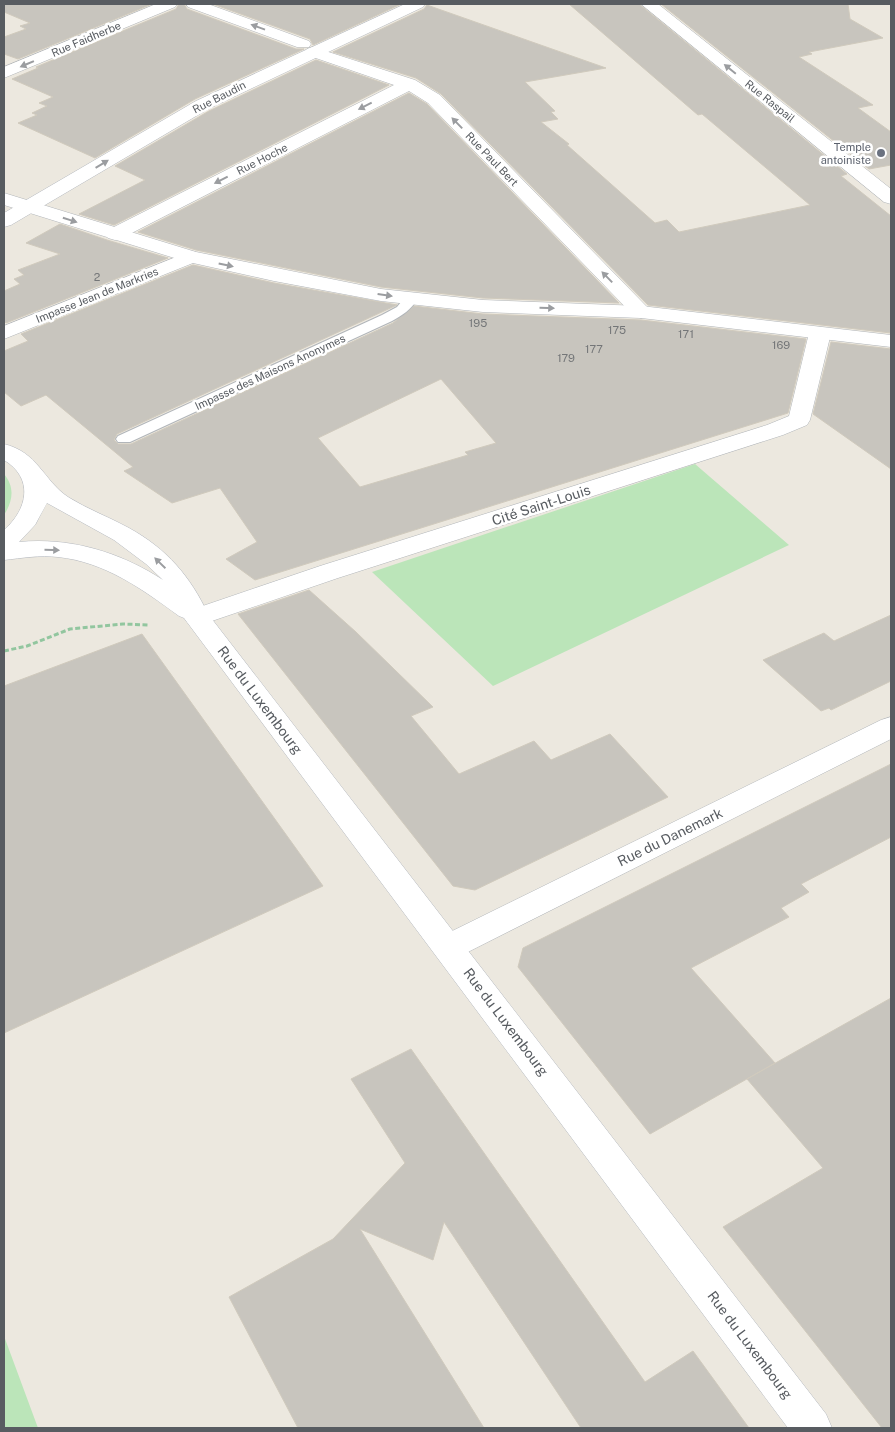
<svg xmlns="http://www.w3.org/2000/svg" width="895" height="1432" font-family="'Public Sans',sans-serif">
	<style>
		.green { fill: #bbe5b9 }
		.building { fill: #c8c5be; stroke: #d0cabd; fill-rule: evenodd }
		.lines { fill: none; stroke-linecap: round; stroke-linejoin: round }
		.service-casing { stroke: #b2b6ba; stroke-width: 2 }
		.minor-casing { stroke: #b2b6ba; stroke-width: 1 }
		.tertiary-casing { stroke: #b2b6ba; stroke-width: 1 }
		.secondary-casing { stroke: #b5b9bf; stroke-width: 1 }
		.path { stroke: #92c69f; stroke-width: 3; stroke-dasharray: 5 2.5; stroke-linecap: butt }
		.service { fill: #fff; fill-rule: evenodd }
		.minor { fill: #fff; fill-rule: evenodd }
		.tertiary { fill: #fff; fill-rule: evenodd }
		.secondary { fill: #fff; fill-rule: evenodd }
		.oneway { fill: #9b9da0 }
		.worship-dot { fill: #6b7280; stroke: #fff; stroke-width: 2 }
		.labels { text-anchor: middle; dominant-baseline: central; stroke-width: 5; stroke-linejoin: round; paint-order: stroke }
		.far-street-label { font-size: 11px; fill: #585c61; stroke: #fff }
		.far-worship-label { font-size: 11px; fill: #5b616d; stroke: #fff; text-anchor: end }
		.number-label { font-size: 11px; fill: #747678 }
		.street-label { font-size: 14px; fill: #585c61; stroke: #fff }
	</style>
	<rect width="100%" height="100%" fill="#ece8df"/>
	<!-- green -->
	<path class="green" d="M695 464 789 545 493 686 372 572Z
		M4 474C15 487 13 501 4 515Z
		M4 1336 38 1428H4Z"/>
	<!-- building -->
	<path class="building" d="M4 4H152L18 59 4 54V37L26 29 20 26 30 23 4 12Z
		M179 4H184L187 9 296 49H304L195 99 95 158 18 123 37 115 32 113 47 106 39 103 53 97 12 79 38 68 36 67 176 9Z
		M213 4H401L313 45 310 39Z
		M569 4H639L847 174 841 176 891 216V333L648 305 441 94 416 78 333 52 424 9 427 5 606 68 525 82 555 111 551 112 558 119 541 122 569 144 567 145 655 223 667 220 679 232 810 205 702 114 698 115Z
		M661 4H848L850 19 883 38 809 52 812 54 799 57 873 105 858 108 891 132V165L869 169Z
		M316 60 389 85 114 225 79 214 145 180 115 166 209 111Z
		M409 93 427 104 619 303 483 298 381 287 196 250 138 232Z
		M60 224 107 240 168 258 6 323 4 321V291L20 284 14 279 24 275 18 270 60 254 26 243Z
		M193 265 274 283 397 305 117 434 114 440 118 444H131L393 323 414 306 483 314 641 320 806 339 788 413 255 580 226 559 257 542 220 488 172 503 124 471 133 467 46 395 21 406 4 392V351L28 341 21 334ZM441 379 496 443 465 452 468 455 360 487 318 438Z
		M831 342 891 349V469L813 414Z
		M309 590 356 632 433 707 411 716 459 774 534 741 551 760 610 734 668 797 475 890 453 886 238 614Z
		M891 615V681L831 710 829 708 821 711 763 660 824 633 834 641Z
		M142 634 323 886 4 1033V686Z
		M891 764V837L801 884 809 892 781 908 789 917 691 968 775 1063 650 1134 518 967 523 948Z
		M891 998V1428H882L723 1227 823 1168 747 1079Z
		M411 1049 645 1382 693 1351 749 1428H581L444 1222 433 1260 360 1229 484 1428H298L229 1297 333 1239 405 1163 351 1079Z"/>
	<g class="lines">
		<!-- service casing -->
		<g class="service-casing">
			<path id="service" d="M411 295 416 296 418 299C410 310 403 315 392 321L130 442H118L116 439 118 436 382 315 397 307 406 296Z"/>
		</g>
		<!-- minor casing -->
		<g class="minor-casing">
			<path id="minor" d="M156 4H177L175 7 4 78V67Z
				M186 4H208L309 41 311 44 309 47H297L188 7Z
				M313 47 415 80 440 95 648 308 651 312 648 316 641 318 634 316 428 103 409 91 122 238 115 240 108 238 105 234 108 230 394 85 307 55 305 52 307 49Z
				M191 251 198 253 201 257 198 261 4 339V326Z
				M820 327 827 329 831 333 810 420 807 425 783 435 338 578 206 623 197 626 188 623 184 617 188 611 320 566 767 425 789 416 809 333 813 329Z
				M891 717V739L460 956 449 960 438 956 433 947 438 938 881 720Z"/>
		</g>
		<!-- tertiary casing -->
		<g class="tertiary-casing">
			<path id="tertiary" d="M641 4H658L891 189V204L884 202Z
				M4 193 196 252 381 289 483 300 641 306 891 335V347L641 318 483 312 381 301 274 281 184 261 4 205Z"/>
		</g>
		<!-- secondary casing -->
		<g class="secondary-casing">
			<path id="secondary" d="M405 4H425L423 7 208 109 11 225 4 227V213L196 101Z
				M4 444C38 452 43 480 68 497 87 509 109 517 129 528 167 549 190 576 208 614L826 1414 832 1428H788L184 618 179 616C142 589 105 562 58 557 40 555 22 558 4 560V530C28 509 34 478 4 460ZM47 503 114 540 146 564 163 580C120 552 70 537 19 542L35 525Z"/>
		</g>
		<!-- path -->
		<path class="path" d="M4 651 27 646 70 629 123 624 150 625"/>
		<!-- service -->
		<use href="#service" class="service"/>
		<!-- minor -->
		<use href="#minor" class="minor"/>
		<!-- tertiary -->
		<use href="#tertiary" class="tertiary"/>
		<!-- secondary -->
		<use href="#secondary" class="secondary"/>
	</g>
	<!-- one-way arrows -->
	<defs><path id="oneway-solid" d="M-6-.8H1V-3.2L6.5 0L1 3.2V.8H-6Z" transform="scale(1.25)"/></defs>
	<g class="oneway">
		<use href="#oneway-solid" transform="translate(258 27) rotate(-160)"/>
		<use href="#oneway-solid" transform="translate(27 64) rotate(157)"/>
		<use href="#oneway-solid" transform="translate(730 69) rotate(-141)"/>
		<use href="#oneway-solid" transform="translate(365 106) rotate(153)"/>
		<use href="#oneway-solid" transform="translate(457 123) rotate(-134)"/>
		<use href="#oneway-solid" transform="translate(102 164) rotate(-31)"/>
		<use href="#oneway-solid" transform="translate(221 180) rotate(153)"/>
		<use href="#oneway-solid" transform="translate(70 220) rotate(18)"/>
		<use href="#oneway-solid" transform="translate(226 265) rotate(12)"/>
		<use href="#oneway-solid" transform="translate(607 277) rotate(-134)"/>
		<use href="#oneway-solid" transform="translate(385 295) rotate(8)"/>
		<use href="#oneway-solid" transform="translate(547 308) rotate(2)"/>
		<use href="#oneway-solid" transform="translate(52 550) rotate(1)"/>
		<use href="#oneway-solid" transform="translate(160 563) rotate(-136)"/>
	</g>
	<!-- markers -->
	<circle class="worship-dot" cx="881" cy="153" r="5"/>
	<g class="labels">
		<!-- far-street labels -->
		<g class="far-street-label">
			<text transform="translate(86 39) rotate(-23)">Rue Faidherbe</text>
			<text transform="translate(219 97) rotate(-27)">Rue Baudin</text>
			<text transform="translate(770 101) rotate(39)">Rue Raspail</text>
			<text transform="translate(262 159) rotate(-27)">Rue Hoche</text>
			<text transform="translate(492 159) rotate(46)">Rue Paul Bert</text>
			<text transform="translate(97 295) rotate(-22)">Impasse Jean de Markries</text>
			<text transform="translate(270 372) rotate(-25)">Impasse des Maisons Anonymes</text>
		</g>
		<!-- far-worship labels -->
		<g class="far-worship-label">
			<text x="871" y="147">Temple<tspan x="871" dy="13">antoiniste</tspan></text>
		</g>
		<!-- number labels -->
		<g class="number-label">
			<text x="97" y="277">2</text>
			<text x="478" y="323">195</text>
			<text x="617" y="330">175</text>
			<text x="686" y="334">171</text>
			<text x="781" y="345">169</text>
			<text x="594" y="349">177</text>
			<text x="566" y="358">179</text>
		</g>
		<!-- street labels -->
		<g class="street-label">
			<text transform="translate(541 505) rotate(-18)">Cité Saint-Louis</text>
			<text transform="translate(260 700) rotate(53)">Rue du Luxembourg</text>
			<text transform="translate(670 837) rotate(-26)">Rue du Danemark</text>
			<text transform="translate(506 1022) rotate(53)">Rue du Luxembourg</text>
			<text transform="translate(750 1345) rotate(53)">Rue du Luxembourg</text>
		</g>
	</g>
	<!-- border -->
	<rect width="895" height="1432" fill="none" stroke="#585c61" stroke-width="10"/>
</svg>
